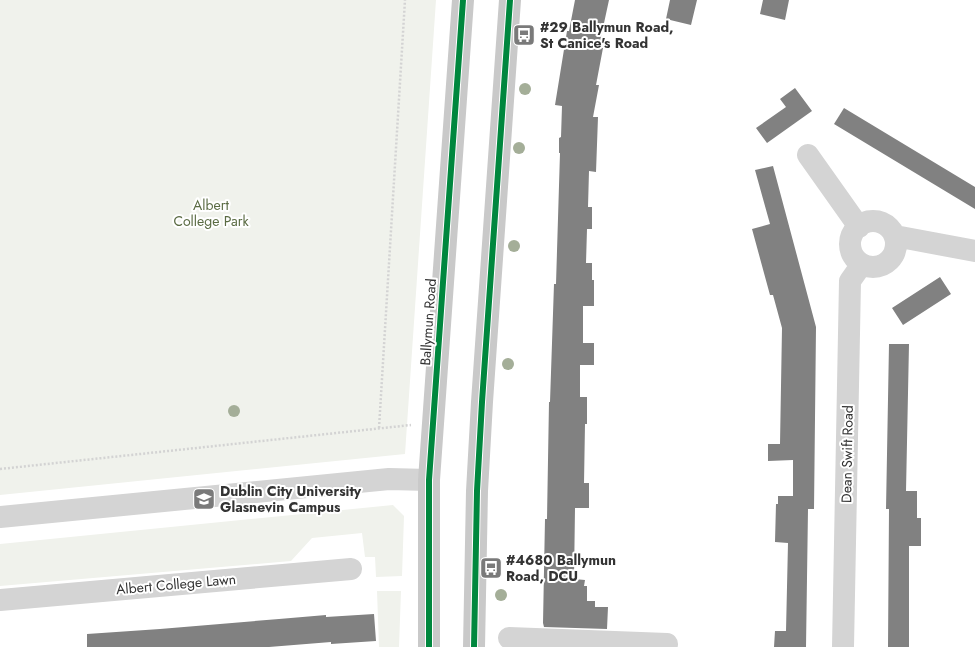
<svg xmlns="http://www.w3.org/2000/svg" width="975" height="647" font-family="Jost,sans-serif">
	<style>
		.green { fill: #f0f2ec }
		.building { fill: #818181 }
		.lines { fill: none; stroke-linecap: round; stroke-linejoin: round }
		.path { stroke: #d3d3d3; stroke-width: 2.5; stroke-dasharray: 2 2; stroke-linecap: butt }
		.minor { stroke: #d4d4d4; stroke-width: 22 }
		.major { stroke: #c9c9c9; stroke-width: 22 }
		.cycleway-casing { stroke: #fff; stroke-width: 8 }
		.cycleway { stroke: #00873e; stroke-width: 6 }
		.tree { fill: #a4ae98 }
		.labels { text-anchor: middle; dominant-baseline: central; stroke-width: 4; stroke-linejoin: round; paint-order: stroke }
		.poi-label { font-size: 14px; font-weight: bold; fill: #333; stroke: #fff; text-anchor: start }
		.park-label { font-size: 14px; fill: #5a6b43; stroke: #fff }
		.street-label { font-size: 14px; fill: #333; stroke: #fff }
	</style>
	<rect width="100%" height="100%" fill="#fff"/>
	<!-- green -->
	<path class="green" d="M0 0H436L405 454 0 495Z
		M393 505 404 516 402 576 376 577 375 557H365L362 533 312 538 291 561 0 586V544Z
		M377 591H401L399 647H379Z"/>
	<!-- building -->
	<path class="building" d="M575 0H609L601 37 600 47 603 48 596 85H599L593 117H598L596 172 589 171 588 207H592V229H587L586 263H592V280H594V306H583V343H594V365H580V397H587V424H585L584 483H589V508H575L574 579 585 580 584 586H587V601H595V607H608L607 629 544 627 543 623 545 519H547L549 402H550L554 284H556L560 153H559V138L561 137 562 106 555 105 567 31H569Z
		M670 0H697L691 25 666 19Z
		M763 0H789L785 20 760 14Z
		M795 88 812 111 767 143 756 128 786 107 780 99Z
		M844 108 975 187V209L834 124Z
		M773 166 816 327 814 509H808L806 647H774L775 631H786L788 543 775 542 776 504H778V496H793V460L768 461V444H780L782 328 773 295H770L752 229 770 224 755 170Z
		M940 277 951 294 903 325 892 308Z
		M889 344H909L906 491H917V518H921V546H909V647H888L889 509H886Z
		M374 614 376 641 331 644V642L269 647H87V634L160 629 279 619 326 615V617Z"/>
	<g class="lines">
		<!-- path -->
		<path class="path" d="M379 428 405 0
			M0 469 411 425"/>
		<!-- minor -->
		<path class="minor" d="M808 155 859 227
			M850 244a23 23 0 1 1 46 0a23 23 0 1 1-46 0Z
			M895 236 975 251
			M0 517 389 479 429 480
			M0 600 351 569
			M509 638 667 644
			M843 647 850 281 862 264"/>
		<!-- major -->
		<path class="major" d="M429 647V480L463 0
			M474 647 477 491 482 402 510 0"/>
		<!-- cycleway casing -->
		<g class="cycleway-casing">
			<path id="cycleway" d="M429 647V480L463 0
				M474 647 477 491 482 402 510 0"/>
		</g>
		<!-- cycleway -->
		<use href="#cycleway" class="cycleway"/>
	</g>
	<!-- trees -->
	<g class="tree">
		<circle cx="525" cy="89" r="6"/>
		<circle cx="519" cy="148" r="6"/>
		<circle cx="514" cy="246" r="6"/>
		<circle cx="508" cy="364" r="6"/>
		<circle cx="234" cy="411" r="6"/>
		<circle cx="501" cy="595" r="6"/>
	</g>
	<!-- icons -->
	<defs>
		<g id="bus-square" transform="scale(1.15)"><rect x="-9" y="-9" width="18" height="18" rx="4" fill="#7a7a7a" stroke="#fff"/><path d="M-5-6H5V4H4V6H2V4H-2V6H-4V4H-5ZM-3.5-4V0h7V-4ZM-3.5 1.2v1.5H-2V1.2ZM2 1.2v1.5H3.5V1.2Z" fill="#fff"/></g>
		<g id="university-square" transform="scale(1.15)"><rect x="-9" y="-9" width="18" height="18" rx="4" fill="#7a7a7a" stroke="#fff"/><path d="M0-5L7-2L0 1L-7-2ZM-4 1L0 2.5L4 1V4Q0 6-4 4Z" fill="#fff"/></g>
	</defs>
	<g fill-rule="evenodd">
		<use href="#bus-square" x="524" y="35"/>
		<use href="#university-square" x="204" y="499"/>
		<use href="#bus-square" x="491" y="568"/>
	</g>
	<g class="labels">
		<!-- poi labels -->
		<g class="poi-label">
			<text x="540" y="27">#29 Ballymun Road,<tspan x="540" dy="16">St Canice's Road</tspan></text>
			<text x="220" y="491">Dublin City University<tspan x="220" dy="16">Glasnevin Campus</tspan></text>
			<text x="506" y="560">#4680 Ballymun<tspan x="506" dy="16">Road, DCU</tspan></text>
		</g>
		<!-- park labels -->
		<g class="park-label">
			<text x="211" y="205">Albert<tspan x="211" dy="16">College Park</tspan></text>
		</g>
		<!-- street labels -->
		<g class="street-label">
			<text transform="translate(428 322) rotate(-86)">Ballymun Road</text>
			<text transform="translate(847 454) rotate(-89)">Dean Swift Road</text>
			<text transform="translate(176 584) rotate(-5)">Albert College Lawn</text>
		</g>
	</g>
</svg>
